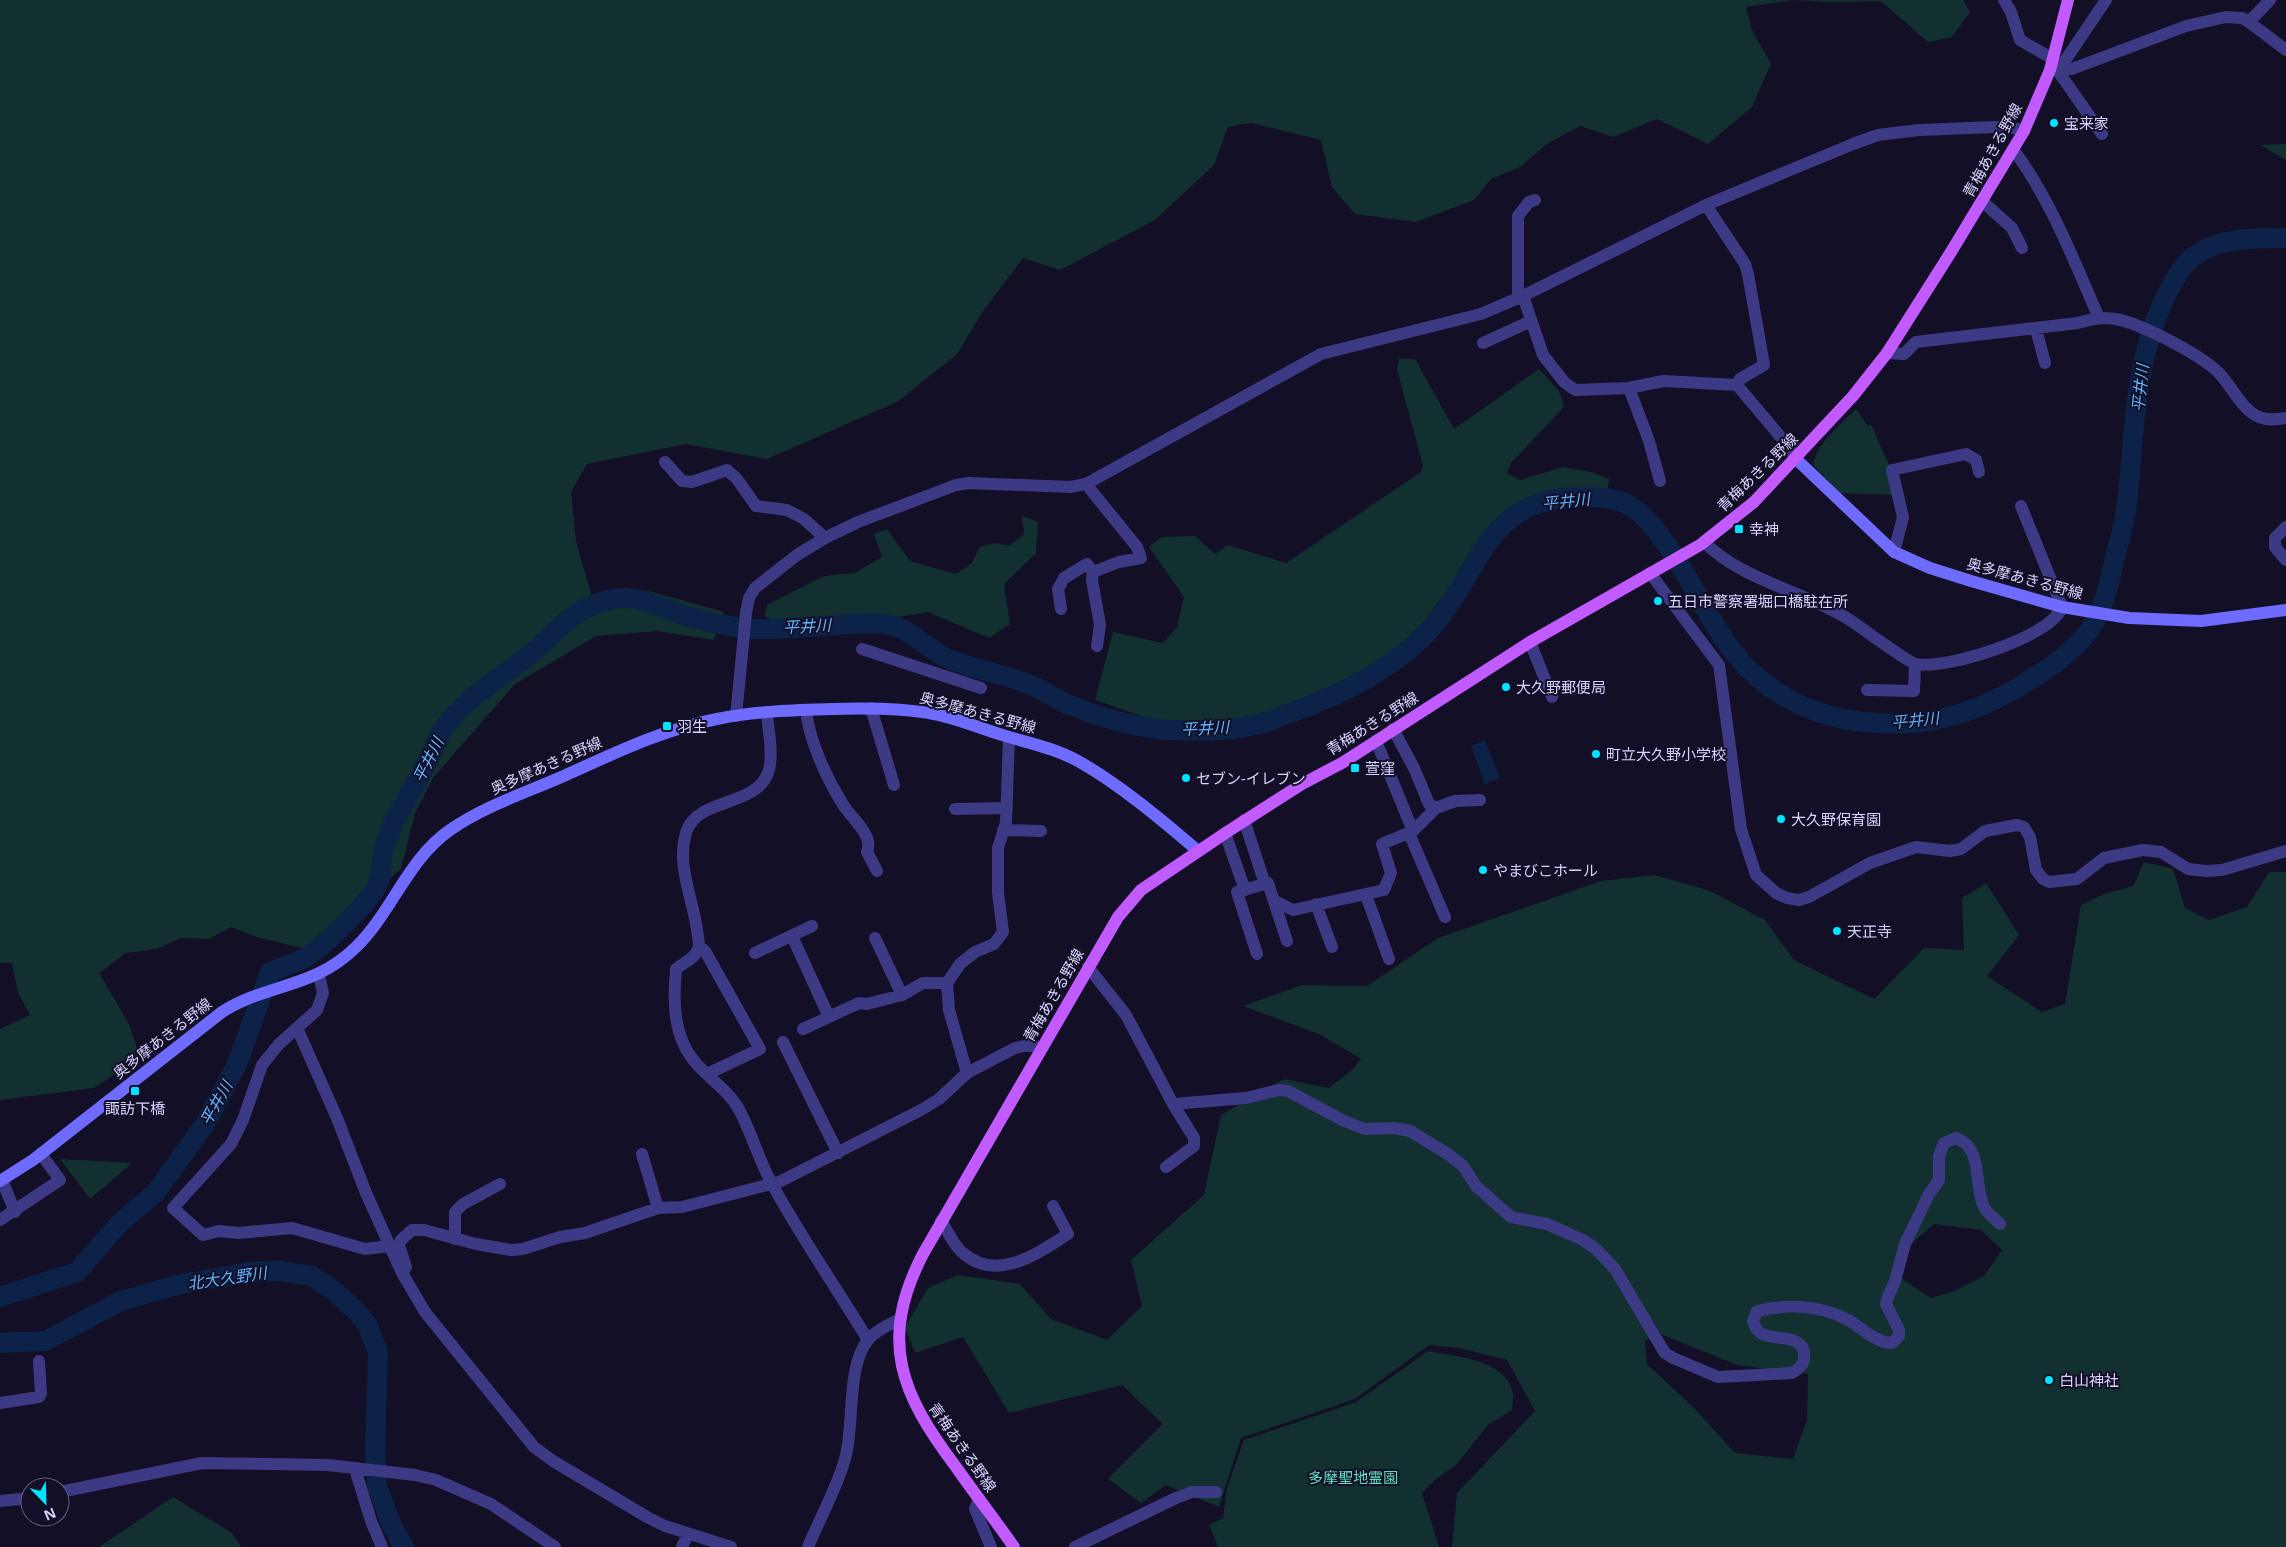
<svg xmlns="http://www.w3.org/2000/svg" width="2286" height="1547" font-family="'Open Sans','Noto Sans JP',sans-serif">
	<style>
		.green { fill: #12302f; fill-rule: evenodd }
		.water { fill: #0c2248 }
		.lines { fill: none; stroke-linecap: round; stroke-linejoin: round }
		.river { stroke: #0c2248; stroke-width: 20 }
		.street { stroke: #3d3a85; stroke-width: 12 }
		.secondary { stroke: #6f6bff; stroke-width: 12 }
		.primary { stroke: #c25bff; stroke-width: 12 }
		.poi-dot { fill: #00e5ff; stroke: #130f26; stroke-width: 2 }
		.labels { text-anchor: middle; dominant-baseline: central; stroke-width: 4; stroke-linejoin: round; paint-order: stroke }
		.poi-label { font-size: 15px; fill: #d9d4ff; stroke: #130f26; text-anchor: start }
		.street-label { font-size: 15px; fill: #d9d4ff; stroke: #130f26 }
		.park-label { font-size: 15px; fill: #5fe0c0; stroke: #130f26 }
		.water-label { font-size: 16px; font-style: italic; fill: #62b6ff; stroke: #130f26 }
	</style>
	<rect width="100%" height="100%" fill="#130f26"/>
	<!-- green -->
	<path class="green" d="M0 0H1963L1970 12 1952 37 1928 42 1881 1 1830 2 1793 0 1746 7 1752 30 1771 64 1752 107 1708 144 1657 119 1613 137 1580 126 1547 144 1520 167 1491 179 1474 200 1416 222 1355 214 1332 187 1321 140 1251 123 1228 127 1214 165 1155 220 1060 270 1023 258 983 311 957 354 897 402 767 459 686 444 587 464 571 492 576 541 591 594 649 591 724 612 714 640 657 631 596 636 515 684 433 778 415 813 401 869 305 949 257 937 231 927 209 939 181 938 156 949 126 953 99 973 129 1024 140 1057 94 1088 0 1100V1029L30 1015 18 993 12 963H0Z
		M2286 144V160L2260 145Z
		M1399 359H1415L1454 429 1539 369 1559 391 1564 407 1511 463 1507 473 1520 480 1563 467 1591 472 1609 479 1608 488 1540 496 1485 540 1423 623 1378 667 1252 718 1158 722 1095 700 1113 632 1163 643 1177 627 1184 597 1149 547 1162 537 1195 536 1215 554 1228 545 1286 563 1421 472 1423 466 1397 369Z
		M1856 409 1868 426 1871 424 1890 467 1895 495 1840 493 1814 466C1811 449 1844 421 1856 409Z
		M1022 516 1038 522 1036 553 1004 584 1010 624 989 638 928 612 881 620H772L765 616 767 605 824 576 855 573 882 557 874 534 887 529 910 561 956 574 972 563 980 547 996 543 1009 546 1024 534Z
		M2144 862 2173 869 2185 908 2209 920 2247 907 2269 872H2286V1547H1452L1457 1493 1535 1411 1507 1360 1459 1348 1429 1345 1355 1399 1241 1438 1219 1507 1166 1485 1141 1503 1108 1479 1163 1424 1122 1385 1009 1413 963 1337 915 1353 905 1327 928 1288 958 1275 1020 1284 1051 1319 1107 1340 1142 1306 1131 1260 1204 1195 1221 1115 1284 1079 1329 1088 1353 1069 1361 1059 1319 1034 1243 1006 1302 985 1367 986 1438 938 1601 881 1654 875 1708 890 1765 920 1794 960 1874 999 1924 948 1964 950 1962 898 1986 883 2019 935 1987 976 2042 1012 2065 1004 2081 905 2104 894 2133 886ZM1934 1224 1981 1230 2002 1250 1984 1276 1954 1291 1931 1298 1902 1279 1901 1253ZM1658 1333 1737 1365 1808 1374 1807 1420 1793 1459 1735 1453 1695 1409 1647 1364 1645 1341Z
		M60 1159 132 1163 90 1199Z
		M1428 1351C1454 1356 1509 1360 1513 1394 1514 1399 1512 1405 1512 1410L1488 1425 1455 1466 1436 1479 1422 1493 1439 1547H1218L1209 1525 1223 1518 1227 1488 1244 1440 1356 1402Z
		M173 1497 232 1533 241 1547H99Z"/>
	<!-- water -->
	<path class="water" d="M1485 740 1500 778 1485 784 1471 746Z"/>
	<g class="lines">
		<!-- river -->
		<path class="river" d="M0 1297 77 1272 118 1225 156 1192 205 1124 237 1064 270 972C282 967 297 963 308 956 323 947 368 903 376 888 383 876 380 862 384 848 393 818 413 790 427 763 431 755 434 746 438 738 460 697 507 676 540 646 553 634 565 620 581 611 627 586 643 602 686 616 706 622 732 627 753 629 785 630 818 626 850 624 863 624 878 622 891 625 913 630 929 651 949 659 975 670 1003 674 1028 684 1041 689 1053 697 1065 703 1098 717 1136 728 1171 730 1197 732 1228 731 1254 725 1267 723 1280 716 1293 712 1340 695 1387 672 1423 637 1484 577 1479 492 1592 497 1605 498 1621 499 1632 507 1672 534 1702 613 1734 653 1763 689 1804 713 1850 720 1887 726 1923 725 1959 714 2000 701 2072 661 2094 623 2105 603 2110 579 2115 558 2119 540 2125 522 2127 504 2135 432 2133 370 2163 302 2171 286 2179 268 2193 257 2219 236 2255 239 2286 238
			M0 1343 45 1341 121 1301 177 1285 250 1272 279 1271 312 1276 333 1290 356 1311 367 1324 378 1352 375 1451 377 1486 392 1526 404 1547"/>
		<!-- street -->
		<path class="street" d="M2004 0 2011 12 2020 40 2053 59
			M2249 22 2270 0
			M2050 70 2072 69 2186 26 2226 17 2242 18 2249 22 2286 50
			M2102 134 2058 71 2106 0
			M2013 149C2051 200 2074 261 2099 318
			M1982 201 2012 228 2022 248
			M1706 205 1745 264 1748 274 1764 365 1740 379 1737 385
			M1523 296 1543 355 1564 382 1575 390 1629 388 1663 381 1737 385 1789 447 1796 459
			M1518 298V216L1529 202 1535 200
			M2036 329 2045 363
			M1483 343 1531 321
			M1887 353 1904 354 1916 342 2078 323C2091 319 2103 317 2116 319 2142 324 2199 354 2218 372 2231 385 2242 410 2259 417 2268 421 2277 419 2286 418
			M1629 388 1649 441 1660 481
			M665 462 682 481 692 482 727 470 737 479 756 506 787 510 804 519 825 538
			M1086 484 1137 547 1141 558 1119 562 1093 572
			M2286 527 2275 538V547L2286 560
			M1704 542C1743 581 1804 591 1850 620 1862 628 1907 662 1916 664 1946 670 2052 637 2062 607L2021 506
			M1894 552 1903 517 1892 470 1966 454 1976 460 1979 472
			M1650 573 1719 665 1741 829 1756 875 1776 893 1787 898 1799 900 1809 897 1870 863 1916 847 1950 851 1961 849 1985 831 2017 825 2024 827 2030 837 2036 870 2043 879 2049 882 2077 879 2104 858 2143 850 2161 852 2188 869 2206 871 2222 870 2286 851
			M1061 609 1058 589 1064 578 1087 564 1093 572 1092 580 1100 625 1097 646
			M1530 642 1552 697
			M862 649 981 688
			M1867 690 1914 691 1915 664
			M871 708 894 785
			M806 710C809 740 826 777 842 803 849 815 862 825 867 838 869 843 869 847 867 852L877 871
			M767 712C768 730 774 756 768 773 755 807 699 798 687 830 675 863 693 898 697 930 698 936 700 944 698 949 695 959 684 962 676 969 673 1000 673 1037 695 1062 708 1078 726 1088 737 1106 750 1128 758 1158 771 1182 800 1236 836 1287 868 1340
			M736 716 746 613 749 598 755 588 797 555 825 538 858 522 956 485 969 483 1070 487 1086 484 1321 354 1481 314 1523 296 1706 205 1853 144 1878 135 1919 130 1996 127 2014 128 2024 131
			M1393 729 1414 768 1429 804 1436 808
			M1376 741 1413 831
			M955 809 1007 808
			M1244 820 1265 884
			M1003 830 1041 831
			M1225 833 1245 890
			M1409 833 1445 917
			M1366 895 1389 959
			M1275 901 1293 910 1384 890 1391 873 1382 844 1413 831 1436 808 1455 801 1480 800
			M1316 904 1332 947
			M792 936 829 1017
			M875 938 902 995
			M699 946 705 951 760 1049 707 1074
			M755 953 812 926
			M1257 954 1237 892 1268 883 1287 941
			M1088 967 1126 1015 1173 1104 1246 1098 1279 1090 1288 1091 1344 1121 1365 1129 1395 1128 1410 1131 1448 1154 1463 1166 1476 1186 1511 1217 1547 1224 1583 1240 1596 1249 1615 1269 1654 1335 1665 1353 1673 1358 1718 1377 1792 1373C1798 1369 1803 1366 1804 1359 1807 1333 1777 1341 1762 1334 1756 1331 1755 1326 1753 1321L1757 1311C1787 1304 1820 1305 1848 1320 1862 1328 1876 1343 1892 1343L1899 1336V1330L1886 1304 1887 1299 1895 1281 1905 1244 1929 1194 1939 1180V1156L1944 1143 1956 1138C1984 1148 1973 1184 1984 1207 1987 1213 1995 1219 2000 1224
			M319 975 323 993 317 1010 279 1044 262 1065 243 1120 231 1144 173 1208 203 1235 219 1231 239 1233 292 1228 365 1249 389 1246
			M297 1028 337 1118 366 1193 402 1273 425 1312 534 1447 553 1461 647 1517 665 1526 731 1547
			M803 1029 859 1003 867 1004 902 995 923 983H947
			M783 1042 838 1153
			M967 1073 949 1010 947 983 960 964 975 952 994 944 1003 932 998 893V848L1006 823 1009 737
			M642 1154 658 1208
			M1166 1167 1194 1146V1138L1173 1104
			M2 1180 15 1212
			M0 1220 60 1180 41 1154
			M941 1221C948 1231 953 1245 963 1253 997 1283 1038 1253 1068 1234L1053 1206
			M455 1239V1212L463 1204 500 1184
			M402 1273 406 1267 399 1245 401 1240 412 1230H424L476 1244 511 1250 523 1249 560 1237 585 1233 658 1208 682 1207 779 1182 921 1110 939 1099 967 1073 1015 1048 1029 1045 1041 1048
			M0 1403 39 1397 41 1394 39 1361
			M355 1469 371 1521 382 1547
			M60 1492 202 1463 328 1465 415 1475 436 1480 491 1504 555 1547
			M979 1499 975 1509 991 1547
			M0 1501 30 1498
			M682 1547 688 1534
			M808 1547C819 1520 840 1482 846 1455 854 1423 847 1365 868 1340 876 1330 889 1325 900 1319
			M1075 1547 1176 1498 1192 1492H1216"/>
		<!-- secondary -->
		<path class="secondary" d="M1796 459 1894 552 1930 568 1971 581 2062 607 2129 618 2201 621 2286 610
			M0 1181 33 1160 222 1012C267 983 314 989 356 947 392 912 408 859 450 830 484 806 528 792 566 775 615 753 664 729 717 719 756 711 795 710 834 709 868 708 901 708 934 714 960 719 984 730 1009 737 1033 744 1056 749 1078 761 1119 784 1162 820 1198 851"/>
		<!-- primary -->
		<path class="primary" d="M1014 1547C995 1520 975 1494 956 1467 901 1394 878 1341 923 1254L1118 917 1141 890 1227 832 1302 784 1342 763 1530 642 1700 545 1754 502 1853 396 1887 353 1951 252 2024 131 2050 70 2068 0"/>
	</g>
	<!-- markers -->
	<g class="poi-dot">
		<circle cx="2054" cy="123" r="5"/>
		<rect x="1734" y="524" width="10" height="10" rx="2.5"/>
		<circle cx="1658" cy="601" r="5"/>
		<circle cx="1506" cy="687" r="5"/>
		<rect x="662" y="721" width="10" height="10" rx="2.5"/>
		<circle cx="1596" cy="754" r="5"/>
		<rect x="1350" y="763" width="10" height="10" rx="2.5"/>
		<circle cx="1186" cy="778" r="5"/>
		<circle cx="1781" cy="819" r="5"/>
		<circle cx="1483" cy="870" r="5"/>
		<circle cx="1837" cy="931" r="5"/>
		<rect x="130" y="1086" width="10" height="10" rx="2.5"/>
		<circle cx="2049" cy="1380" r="5"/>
	</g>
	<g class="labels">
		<!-- poi labels -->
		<g class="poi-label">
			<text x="2064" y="123">宝来家</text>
			<text x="1749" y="529">幸神</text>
			<text x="1668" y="601">五日市警察署堀口橋駐在所</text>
			<text x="1516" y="687">大久野郵便局</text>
			<text x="677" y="726">羽生</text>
			<text x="1606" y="754">町立大久野小学校</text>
			<text x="1365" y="768">萱窪</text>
			<text x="1196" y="778">セブン-イレブン</text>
			<text x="1791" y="819">大久野保育園</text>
			<text x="1493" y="870">やまびこホール</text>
			<text x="1847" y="931">天正寺</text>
			<text x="135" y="1108" text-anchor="middle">諏訪下橋</text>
			<text x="2059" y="1380">白山神社</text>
		</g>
		<!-- street labels -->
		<g class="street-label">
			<text transform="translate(1992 150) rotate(-61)">青梅あきる野線</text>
			<text transform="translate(1757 472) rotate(-44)">青梅あきる野線</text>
			<text transform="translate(2025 578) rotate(15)">奥多摩あきる野線</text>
			<text transform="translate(978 712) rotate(15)">奥多摩あきる野線</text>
			<text transform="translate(1372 723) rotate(-32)">青梅あきる野線</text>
			<text transform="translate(546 765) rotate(-24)">奥多摩あきる野線</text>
			<text transform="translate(1053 995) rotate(-60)">青梅あきる野線</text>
			<text transform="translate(162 1038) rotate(-38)">奥多摩あきる野線</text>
			<text transform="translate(963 1447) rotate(55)">青梅あきる野線</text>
		</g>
		<!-- park labels -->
		<g class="park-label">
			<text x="1353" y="1477">多摩聖地霊園</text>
		</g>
		<!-- water labels -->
		<g class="water-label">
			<text transform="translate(2140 388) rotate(-84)">平井川</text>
			<text transform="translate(1566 501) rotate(-6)">平井川</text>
			<text transform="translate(807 626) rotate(-3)">平井川</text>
			<text transform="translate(1915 720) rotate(-6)">平井川</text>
			<text transform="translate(1205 728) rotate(-3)">平井川</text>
			<text transform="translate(428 760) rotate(-63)">平井川</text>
			<text transform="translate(216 1103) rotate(-61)">平井川</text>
			<text transform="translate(227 1278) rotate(-8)">北大久野川</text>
		</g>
	</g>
	<!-- north arrow -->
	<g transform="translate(45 1502) rotate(157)"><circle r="24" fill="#130f26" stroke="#625e7d"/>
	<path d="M0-4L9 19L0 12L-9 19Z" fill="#00e5ff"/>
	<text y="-8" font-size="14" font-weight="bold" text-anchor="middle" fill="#d9d4ff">N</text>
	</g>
</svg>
